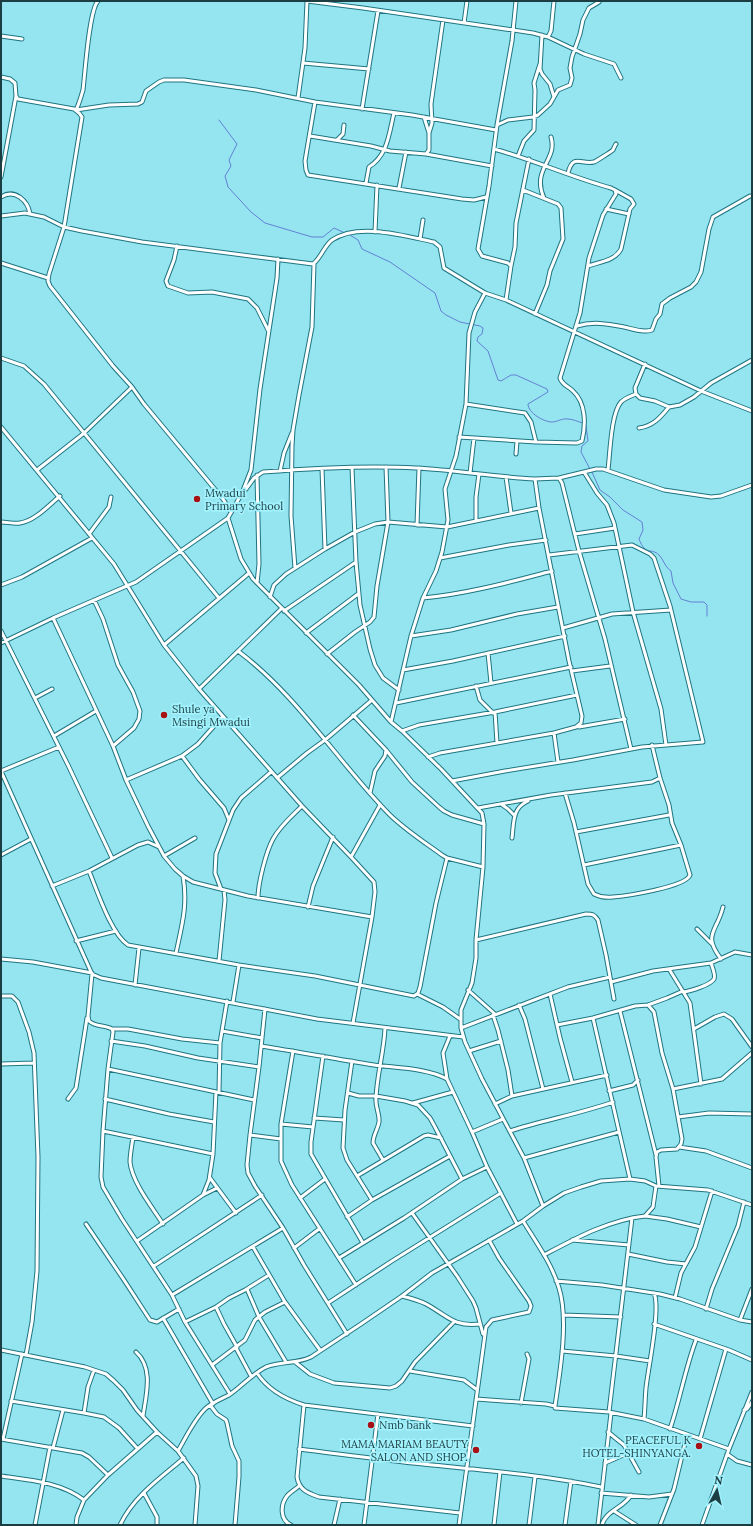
<svg xmlns="http://www.w3.org/2000/svg" width="753" height="1526" font-family="Lora,serif">
	<style>
		.lines { fill: none; stroke-linecap: round; stroke-linejoin: round }
		.stream { stroke: #6381d3; stroke-width: 1 }
		.street-casing { stroke: #1e7580; stroke-width: 5 }
		.street { stroke: #fff; stroke-width: 3 }
		.poi-dot { fill: #a71115; stroke: #a1f2fd; stroke-width: 1.5 }
		.labels { text-anchor: middle; dominant-baseline: central; stroke-width: 3.5; stroke-linejoin: round; paint-order: stroke }
		.poi-label { font-size: 11px; fill: #1c3e43; stroke: #a1f2fd; text-anchor: start }
	</style>
	<rect width="100%" height="100%" fill="#94e5f0"/>
	<g class="lines">
		<!-- stream -->
		<path class="stream" d="M219 120 237 144 229 160 231 166 225 176 228 187 251 212 265 223 312 237H323L334 228 345 233
			M350 235 358 240 362 249 390 262 435 293 441 311 446 315 460 322 480 326 483 328 482 334 478 337 477 341 488 351 498 380 501 381 511 375H516L547 389 548 392 528 404C528 413 544 422 552 422 557 422 562 418 568 419 573 419 578 422 583 423
			M586 426 588 441 582 446 581 452 590 469
			M592 472 600 490 610 497 623 510 642 522 643 530 639 539C646 557 651 547 659 555 664 560 664 566 671 571L673 583 681 599 691 602H704L707 605V616"/>
		<!-- street casing -->
		<g class="street-casing">
			<path id="street" d="M98 1C89 10 85 74 83 90 81 97 79 104 76 110L109 105 138 104 142 102 146 91 159 82 164 80H184L256 90 315 102 412 115 496 130
				M307 1 363 8 533 33 548 37 584 54 614 64 621 78
				M464 23 467 1
				M542 35 540 69 542 74 550 84 554 97
				M1 36 22 39
				M548 37 551 31 554 1
				M303 63 369 69
				M1 77 10 79 15 83 16 96 18 99 74 109 79 113 82 117 64 227 49 274 48 281 50 286 113 366 132 387 144 404 223 499 231 512
				M298 98 305 48 307 1
				M315 102 305 161 306 170 308 175 462 199 474 200 486 197
				M362 109 378 11
				M424 117 429 133
				M497 125 508 120 533 117 538 115 550 104 558 90 570 85 572 78 570 68 572 57 580 34 583 20 589 8 599 2
				M310 136 371 146 390 151 426 154 492 166
				M337 140 343 134 344 125
				M426 154 429 150V133L432 123 431 104 443 20
				M518 156 524 141 534 130 535 90 534 83 540 64
				M568 173C573 153 581 165 594 162 595 162 612 151 613 150 614 148 615 145 616 144
				M1 177 16 96
				M366 183 369 167C388 155 389 133 394 113
				M399 188 406 152
				M523 190 558 204 561 208 563 239 550 271 547 285 535 314
				M1 197C15 188 28 201 30 214
				M544 198C531 169 558 160 551 137
				M606 209 629 214
				M1 216 25 213 44 217 64 227 82 231 142 242 313 264C321 258 324 246 332 240 358 222 405 236 434 242L440 247 444 268 485 293 506 300 701 391 752 411
				M375 232 377 185
				M420 239 423 220
				M177 246 174 260 166 281 168 286 188 293 212 292 248 299 257 308 268 330
				M278 259 277 278 260 389 251 470 242 493 228 518 241 559 253 579 359 685 391 722 402 731 441 769 482 813 484 824 483 867 476 940V958L472 983 461 1010V1028L465 1042 482 1079 524 1158 543 1206
				M1 263 48 278
				M511 266 515 247 516 223 529 159
				M588 266C599 262 615 261 621 249L630 209 634 204 631 199 615 190
				M506 300 511 266 508 263 482 256 478 249 489 186 497 125 512 41 516 1
				M577 326C593 321 608 324 624 327 633 329 644 333 652 330L656 319 660 314 662 304 670 298 691 287 696 282 701 272 709 229 713 217 750 196
				M1 358 24 366 44 384 219 598
				M645 364 635 388 636 394 640 398 655 401 669 407 680 405 694 397 711 383 752 360
				M466 404 525 413 531 422 536 442
				M1 427 114 564 164 645 199 689 302 806 351 857 374 882 375 892 372 917 353 1023
				M639 428C653 426 660 418 669 407
				M459 437 536 442 577 443 582 441C586 424 586 403 573 391 568 386 562 385 560 378L580 313 589 258 603 215 616 194 615 190 611 188C571 177 534 160 494 149
				M516 454 517 441
				M352 468 356 562 360 605 370 649 375 665 383 678 399 690
				M322 469 325 549
				M37 470 83 434 132 387
				M608 470C610 454 611 413 621 402 625 398 631 396 636 394
				M280 471 284 453 292 433
				M584 472 597 493 607 505 614 523 633 612 661 709 666 745
				M470 473 474 438
				M257 475 259 564 257 583
				M506 477 511 513
				M559 478 596 469H603L664 490 711 497 721 496 752 485
				M535 479 559 478 562 483 579 551 605 639 631 749
				M246 489 254 478 263 472C314 468 365 465 416 468 456 470 495 477 535 479L539 508 569 661 582 716 581 723 576 727 554 733 440 753 428 757
				M476 521V497L479 474
				M1 522C7 522 14 524 20 523 35 521 49 505 60 496
				M417 525 419 468
				M89 534 109 507 111 497
				M575 534 615 528
				M440 558 509 545 546 540
				M295 568 291 516 292 446 293 430 299 395 312 327 314 264
				M1 585 22 577 92 538
				M270 597 274 585 286 574 325 549 355 532 375 524 388 522 447 527 539 508
				M423 598C467 594 510 582 552 571
				M94 600 103 619 118 665 133 692 140 711 139 719 134 728 113 746
				M284 611 356 562
				M53 618 113 746 126 780 148 826 164 856 175 869 183 876 193 882 248 896 372 917
				M563 628 612 614 671 610
				M1 631 68 765 112 858
				M306 633 358 594
				M411 636 451 630 517 614 558 607
				M1 643 53 618 136 582 228 518
				M164 645 248 574
				M238 651C298 696 337 761 389 814 404 829 424 842 442 855L447 858 483 867
				M488 653 491 683
				M327 654 355 632 370 622 374 617 377 586 388 522 386 467
				M403 670 453 661 565 636
				M572 671 610 666
				M476 686 480 700 493 713
				M199 689 282 608
				M35 698 52 689
				M396 703 571 667
				M495 712 497 743
				M353 715 386 750 412 782 439 807 444 811 452 815 484 824
				M391 722 411 636 423 598 436 571 442 552 448 520 445 489 456 456 466 404 469 333 475 312 485 293
				M579 727 625 719
				M402 731 419 725 495 712 577 695
				M554 733 558 762
				M54 736 96 711
				M182 756 199 779 224 808 229 820
				M1 771 92 974 101 978 317 1019 463 1037
				M1 771 59 747
				M277 778 307 753 325 740 372 700
				M126 780 182 756 198 744 223 716
				M452 781 505 771 573 760 642 747 703 742 670 606 654 558 650 554 632 545 549 555
				M370 793 375 771 385 756 386 750
				M565 793 574 823 588 884 594 894C600 897 606 898 613 897 626 896 686 887 690 875L681 845 672 823 669 805 660 778 652 745
				M501 804 508 809 515 816
				M478 808 551 795 652 782 660 778
				M576 832 669 815
				M512 838C514 822 512 808 528 801
				M1 855 31 839
				M164 856 195 838
				M351 857 380 805
				M584 865 681 845
				M89 871C97 890 111 934 128 945L239 965 315 976 414 996 418 993 420 987 436 903 447 858
				M52 886 89 871 138 845 148 842 159 847
				M221 889 215 873 216 854 233 810 241 798 271 772
				M258 898C258 883 266 852 273 839 280 826 292 816 302 806
				M308 907 313 886 333 837
				M697 929 712 944
				M476 940 586 914C592 914 594 914 598 920L606 955 614 999
				M76 941 116 931
				M176 953C182 925 188 905 183 876
				M1 959 33 962 92 973
				M721 959C702 934 717 932 723 907
				M219 961 225 900 224 890
				M669 969 690 1003 701 1084
				M92 974 88 1016 89 1021C95 1027 105 1025 112 1029L113 1032 108 1069 103 1131 101 1177 103 1187 122 1219 172 1295 185 1322 230 1394
				M611 982 653 971 711 963 735 952 752 955
				M135 985 139 948
				M468 990 495 1014
				M684 992C690 991 711 985 714 979 716 975 712 967 711 963
				M417 994 443 1007 460 1019
				M550 994 560 1038 572 1082
				M1 996H12L18 1002 29 1032 34 1053 38 1157 37 1271 32 1322 26 1355
				M233 1002 239 965
				M519 1005 525 1019 543 1089
				M648 1005 654 1012 662 1053 673 1089
				M265 1009 259 1067 250 1135 247 1165 248 1173 255 1186 283 1228 304 1265 347 1334
				M620 1011 656 1155
				M493 1015 498 1030 508 1070 512 1096
				M593 1018 630 1179
				M557 1025 593 1018 635 1006 648 1005 667 998 683 991
				M461 1028 568 987 610 977
				M112 1029H128L182 1039 220 1043
				M694 1029 715 1017 724 1014 732 1019 752 1047
				M222 1031 262 1038
				M111 1041 145 1046 198 1058 259 1067
				M261 1046C299 1052 336 1059 374 1065 396 1068 427 1068 447 1079L472 1132 487 1167 517 1224
				M293 1051 281 1124V1161L292 1185 356 1285
				M469 1051 501 1041
				M323 1056 311 1142V1154L363 1243
				M352 1061 345 1110 343 1148 347 1160 372 1200
				M1 1064 34 1063
				M108 1069 254 1100
				M447 1079 443 1053 450 1036
				M609 1091 633 1085 638 1080
				M219 1092 220 1043 227 1001
				M348 1093 359 1096H376L405 1101 418 1105 430 1118 435 1127 462 1179
				M68 1099 76 1088 87 1018
				M105 1099 169 1114 214 1122
				M413 1103 453 1092
				M495 1104 512 1096 607 1075
				M678 1117 709 1113 752 1114
				M314 1118 344 1120
				M281 1124 313 1127
				M103 1131 213 1154
				M510 1131C544 1120 579 1114 613 1102
				M472 1132 503 1119
				M250 1135 281 1139
				M133 1137C132 1145 130 1154 130 1162 132 1182 152 1207 163 1224
				M679 1147 706 1151 752 1168
				M524 1158 619 1132
				M383 1160 373 1143C373 1135 378 1129 379 1122 380 1114 375 1107 376 1098 377 1074 384 1052 385 1028
				M357 1176 424 1136 428 1135 441 1138
				M210 1178 236 1213
				M659 1186 656 1157 657 1152 661 1150 677 1149 681 1144 682 1139 673 1089 722 1079 752 1053
				M203 1195 217 1188
				M300 1198 325 1179
				M412 1213 457 1276 473 1301 476 1308 483 1334
				M645 1216 667 1219 701 1227
				M347 1217 372 1200 450 1156
				M523 1221C536 1242 552 1264 559 1288 569 1320 560 1372 555 1406
				M86 1224 124 1280 150 1320 157 1322 179 1309
				M572 1240 629 1245
				M137 1241 203 1195 209 1180 213 1154 216 1092
				M253 1247 285 1302 320 1350
				M294 1248 319 1229
				M628 1254 667 1262 686 1264
				M544 1255C576 1238 609 1220 645 1216L653 1207 656 1186
				M339 1258 404 1218 462 1179 487 1167
				M154 1266 262 1195
				M556 1281 602 1285 660 1294 680 1299 740 1320 752 1322
				M247 1289 259 1317 286 1362
				M172 1295 283 1228
				M402 1296C410 1298 418 1300 426 1304 448 1316 453 1327 480 1324
				M675 1298 681 1273 695 1247 712 1191
				M328 1303 392 1261 501 1193
				M216 1307 224 1324 237 1347
				M706 1309 712 1289 738 1226 744 1202
				M563 1315 621 1317
				M163 1318 213 1404
				M740 1320 752 1289
				M185 1322 216 1307 229 1298 245 1290 269 1275
				M654 1324 729 1350 752 1360
				M236 1348 251 1376
				M1 1350 85 1367 106 1374 114 1381 123 1390 137 1410 157 1432 178 1451 196 1476 198 1486 195 1525
				M562 1351 616 1356 650 1361
				M136 1352C154 1368 146 1395 143 1416
				M295 1362 310 1374 334 1383 390 1388 396 1386 402 1381 415 1362 454 1322
				M212 1365 245 1340 255 1320 265 1312 285 1302
				M410 1371 464 1380 476 1389
				M257 1373C268 1390 285 1399 304 1405L473 1426
				M476 1399 546 1404 555 1406V1408L609 1412 644 1419 729 1449
				M11 1401 84 1413 104 1417 119 1428 137 1448
				M521 1403 529 1359 527 1354
				M210 1405 217 1414 226 1420 227 1423 232 1446 239 1461V1477L235 1525
				M304 1405 297 1477C299 1490 308 1493 319 1497L460 1513
				M744 1410 747 1409 752 1402
				M609 1412 632 1218
				M84 1413 88 1387 94 1370
				M644 1419C645 1409 645 1399 646 1388 648 1369 661 1308 654 1293
				M670 1429C680 1400 685 1369 696 1340
				M608 1432 624 1445 639 1472
				M1 1439 82 1453 89 1457 108 1475
				M3 1439 22 1354
				M700 1439 726 1349
				M53 1448 63 1410
				M299 1449C340 1454 382 1460 423 1464 483 1470 543 1475 601 1487
				M178 1451C186 1437 194 1420 205 1409 211 1403 221 1399 229 1395 242 1386 252 1374 266 1367 281 1361 297 1364 311 1357L361 1324 402 1296 432 1273 523 1221 543 1206 564 1193 581 1187 601 1181 630 1179 645 1181 656 1186 708 1190 752 1205
				M727 1454 737 1461 752 1465
				M605 1463 628 1453
				M1 1476C29 1480 61 1482 84 1500
				M144 1493 157 1517V1525
				M601 1493 649 1497 672 1494
				M614 1511 636 1525
				M35 1525 50 1447
				M76 1525 77 1517 84 1500 108 1475 157 1432
				M120 1525C133 1497 160 1478 184 1458
				M291 1525C280 1520 280 1505 287 1496 290 1492 296 1489 299 1486
				M334 1525 340 1499
				M364 1525 378 1414
				M459 1525 486 1327 492 1320 529 1312 531 1306 529 1301 499 1258 489 1240
				M494 1525 500 1472
				M529 1525 535 1477
				M565 1525 571 1481
				M598 1525 611 1413
				M602 1525C606 1510 624 1508 631 1495
				M660 1525 674 1489 687 1435
				M702 1525 729 1449 752 1392"/>
		</g>
		<!-- street -->
		<use href="#street" class="street"/>
	</g>
	<!-- markers -->
	<g class="poi-dot">
		<circle cx="197" cy="499" r="4"/>
		<circle cx="164" cy="715" r="4"/>
		<circle cx="371" cy="1425" r="4"/>
		<circle cx="699" cy="1446" r="4"/>
		<circle cx="476" cy="1450" r="4"/>
	</g>
	<g class="labels">
		<!-- poi labels -->
		<g class="poi-label">
			<text x="205" y="493">Mwadui<tspan x="205" dy="13">Primary School</tspan></text>
			<text x="172" y="709">Shule ya<tspan x="172" dy="13">Msingi Mwadui</tspan></text>
			<text x="379" y="1425">Nmb bank</text>
			<text x="691" y="1440" text-anchor="end">PEACEFUL K<tspan x="691" dy="13">HOTEL-SHINYANGA.</tspan></text>
			<text x="468" y="1444" text-anchor="end">MAMA MARIAM BEAUTY<tspan x="468" dy="13">SALON AND SHOP.</tspan></text>
		</g>
	</g>
	<!-- border -->
	<rect width="753" height="1526" fill="none" stroke="#1c3e43" stroke-width="4"/>
	<!-- north arrow -->
	<g transform="translate(717 1490) rotate(8)" stroke="#a1f2fd" stroke-width="3" paint-order="stroke">
	<path d="M0-3L7 15L0 10L-7 15Z" fill="#1c3e43"/>
	<text y="-6" font-size="11" font-weight="bold" text-anchor="middle" fill="#1c3e43">N</text>
	</g>
</svg>
